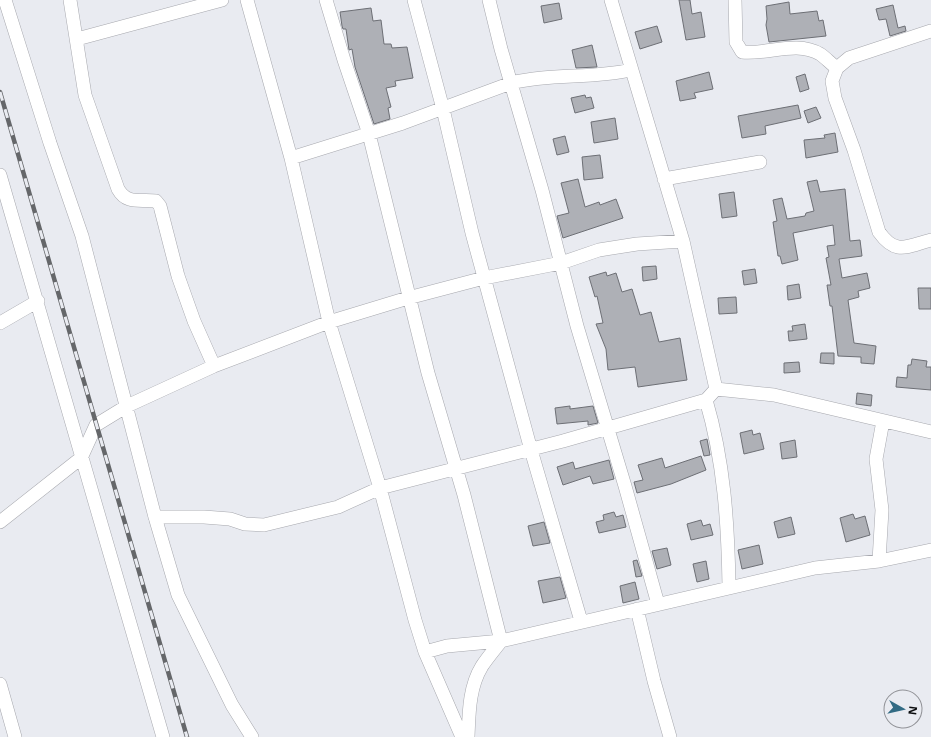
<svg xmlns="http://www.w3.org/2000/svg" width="931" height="737" font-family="'Open Sans',sans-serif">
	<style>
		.building { fill: #aeb0b6; stroke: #6d6f75 }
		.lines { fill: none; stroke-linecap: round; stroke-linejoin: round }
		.minor-casing { stroke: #a7a8ae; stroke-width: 14 }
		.minor { stroke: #fff; stroke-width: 13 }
		.rail-casing { stroke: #65676a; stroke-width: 4.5 }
		.rail { stroke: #e9ebf1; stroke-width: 3; stroke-dasharray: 9; stroke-linecap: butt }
	</style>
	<rect width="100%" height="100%" fill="#e9ebf1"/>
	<!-- building -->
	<path class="building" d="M679 0H690L692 14 701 12 705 37 686 40Z
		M789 2 790 14 817 11 819 21 823 20 826 36 769 42 766 25 767 19 766 6Z
		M559 3 562 19 544 23 541 6Z
		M893 5 898 28 905 26 906 31 890 36 886 19 879 20 876 9Z
		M371 8 373 21 381 20 384 44H391L392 48 407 47 413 78 395 81 396 86 386 88 391 107 388 108 390 119 374 124 355 67 352 49 349 50 346 29H343L342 26 340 12Z
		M657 26 662 42 640 49 635 32Z
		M592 45 597 67 576 68 572 50Z
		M709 72 713 89 694 93 696 98 680 101 676 81Z
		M805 74 809 89 800 92 796 77Z
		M585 95 586 98 591 97 594 108 575 113 571 98Z
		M798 105 801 118 765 126 766 134 742 138 738 116Z
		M816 107 821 118 808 123 804 111Z
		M615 118 618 139 594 143 591 122Z
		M835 133 838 152 806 158 804 140 825 138 824 135Z
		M565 136 569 152 557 155 553 139Z
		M600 155 603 178 584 180 582 157Z
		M578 179 585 207 599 202 600 205 616 199 623 218 563 238 557 216 569 213 561 183Z
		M817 180 820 192 845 189 850 241 860 240 862 256 839 259 842 278 867 273 870 288 858 291 859 297 848 300 854 343 876 346 874 364 861 363V357L838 356 832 306H830L827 285H831L826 258 829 257 827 246 835 245 833 225 793 233 798 260 782 264 780 256H778L773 222 777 221 773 200 782 198 787 219 805 216 806 213 814 211 807 182Z
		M734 192 737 216 722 218 719 194Z
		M656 266 657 279 643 281 642 267Z
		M755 269 757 283 744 285 742 271Z
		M606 272 607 276 616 273 622 292 632 289 640 315 651 312 659 342 680 338 687 380 638 387 635 367 608 370 606 349 596 324 603 323 597 296 595 297 589 277Z
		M799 284 801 298 788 300 787 286Z
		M918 288H931V309H919Z
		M736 297 737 313 719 314 718 298Z
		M805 324 807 339 789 341 788 331H793L792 326Z
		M821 353H834V364L820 363Z
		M912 359 927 361 926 367H931V390L896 387 897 377 907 378 908 365H911Z
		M799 362 800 372 784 373V363Z
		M857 393 872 395 871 406 856 404Z
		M570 406V409L593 406 598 423 588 425V421L557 424 555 408Z
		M752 430 753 435 760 433 764 449 744 454 740 433Z
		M707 439 710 455 704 456 700 441Z
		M795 440 797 457 782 459 780 443Z
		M701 456 706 470 671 484 637 493 634 482 643 480 638 465 662 458 665 468Z
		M609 460 614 479 593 484 590 476 563 485 557 467 573 462 575 469Z
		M614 512 616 517 623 515 626 527 599 533 596 522 604 520 603 515Z
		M853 514 855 519 865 516 870 535 846 542 840 518Z
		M791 517 795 534 778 538 774 522Z
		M701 520 703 526 710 524 713 535 691 540 687 524Z
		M544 522 550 543 533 546 528 526Z
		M759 545 763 564 742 569 738 550Z
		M667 548 671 565 657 569 652 551Z
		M637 560 642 576 636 577 633 561Z
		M706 561 709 579 697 582 693 564Z
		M560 577 566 598 543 603 538 581Z
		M635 582 639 599 623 603 620 586Z"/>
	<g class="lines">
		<!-- minor casing -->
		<g class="minor-casing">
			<path id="minor" d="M5 0 50 143 82 236 155 517 178 595 232 705 252 737
				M70 0 85 95 118 189C127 205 140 199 156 201L160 206 178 276 194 321 214 366
				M247 0 291 158 329 322 380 488 415 620 425 652 462 737
				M326 0 344 60 369 134 428 373 464 495 501 641 447 646 425 652
				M414 0 443 109 472 233 531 450 581 621
				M489 0 501 49 542 190 577 326 625 486 658 604
				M611 0 683 241 716 389 774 395 931 432
				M735 0 736 42 742 52C766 55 797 40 820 54 826 58 831 64 837 68
				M931 31 849 58 837 68 832 81 835 98 854 150 879 232C896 256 907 246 931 240
				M77 39 222 0
				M291 158 403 123 511 83C551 73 592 79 631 70
				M0 175 163 737
				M664 179 760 162
				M0 323 38 301
				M706 400C724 461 728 523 729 586
				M155 517H204L230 519 245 524 264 525 338 507 380 488 563 441 706 400 716 389
				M0 522 81 458 96 425 127 406 214 366 329 322 408 298 484 278 561 263 599 250 637 244 683 241
				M879 561 882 510 876 459 883 421
				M637 609 654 681 670 737
				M0 684 15 737
				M468 737C469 713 469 687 482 666 488 657 495 649 501 641L815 568 879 561 931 550"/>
		</g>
		<!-- minor -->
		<use href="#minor" class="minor"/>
		<!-- rail casing -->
		<g class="rail-casing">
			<path id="rail" d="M0 92 187 737"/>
		</g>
		<!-- rail -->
		<use href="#rail" class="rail"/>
	</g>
	<!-- north arrow -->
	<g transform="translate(903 709) rotate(98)"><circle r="19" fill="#e9ebf1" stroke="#919297"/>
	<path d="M0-3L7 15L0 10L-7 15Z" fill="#326b84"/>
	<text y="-6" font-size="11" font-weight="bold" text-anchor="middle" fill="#0c0d0f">N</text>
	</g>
</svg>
